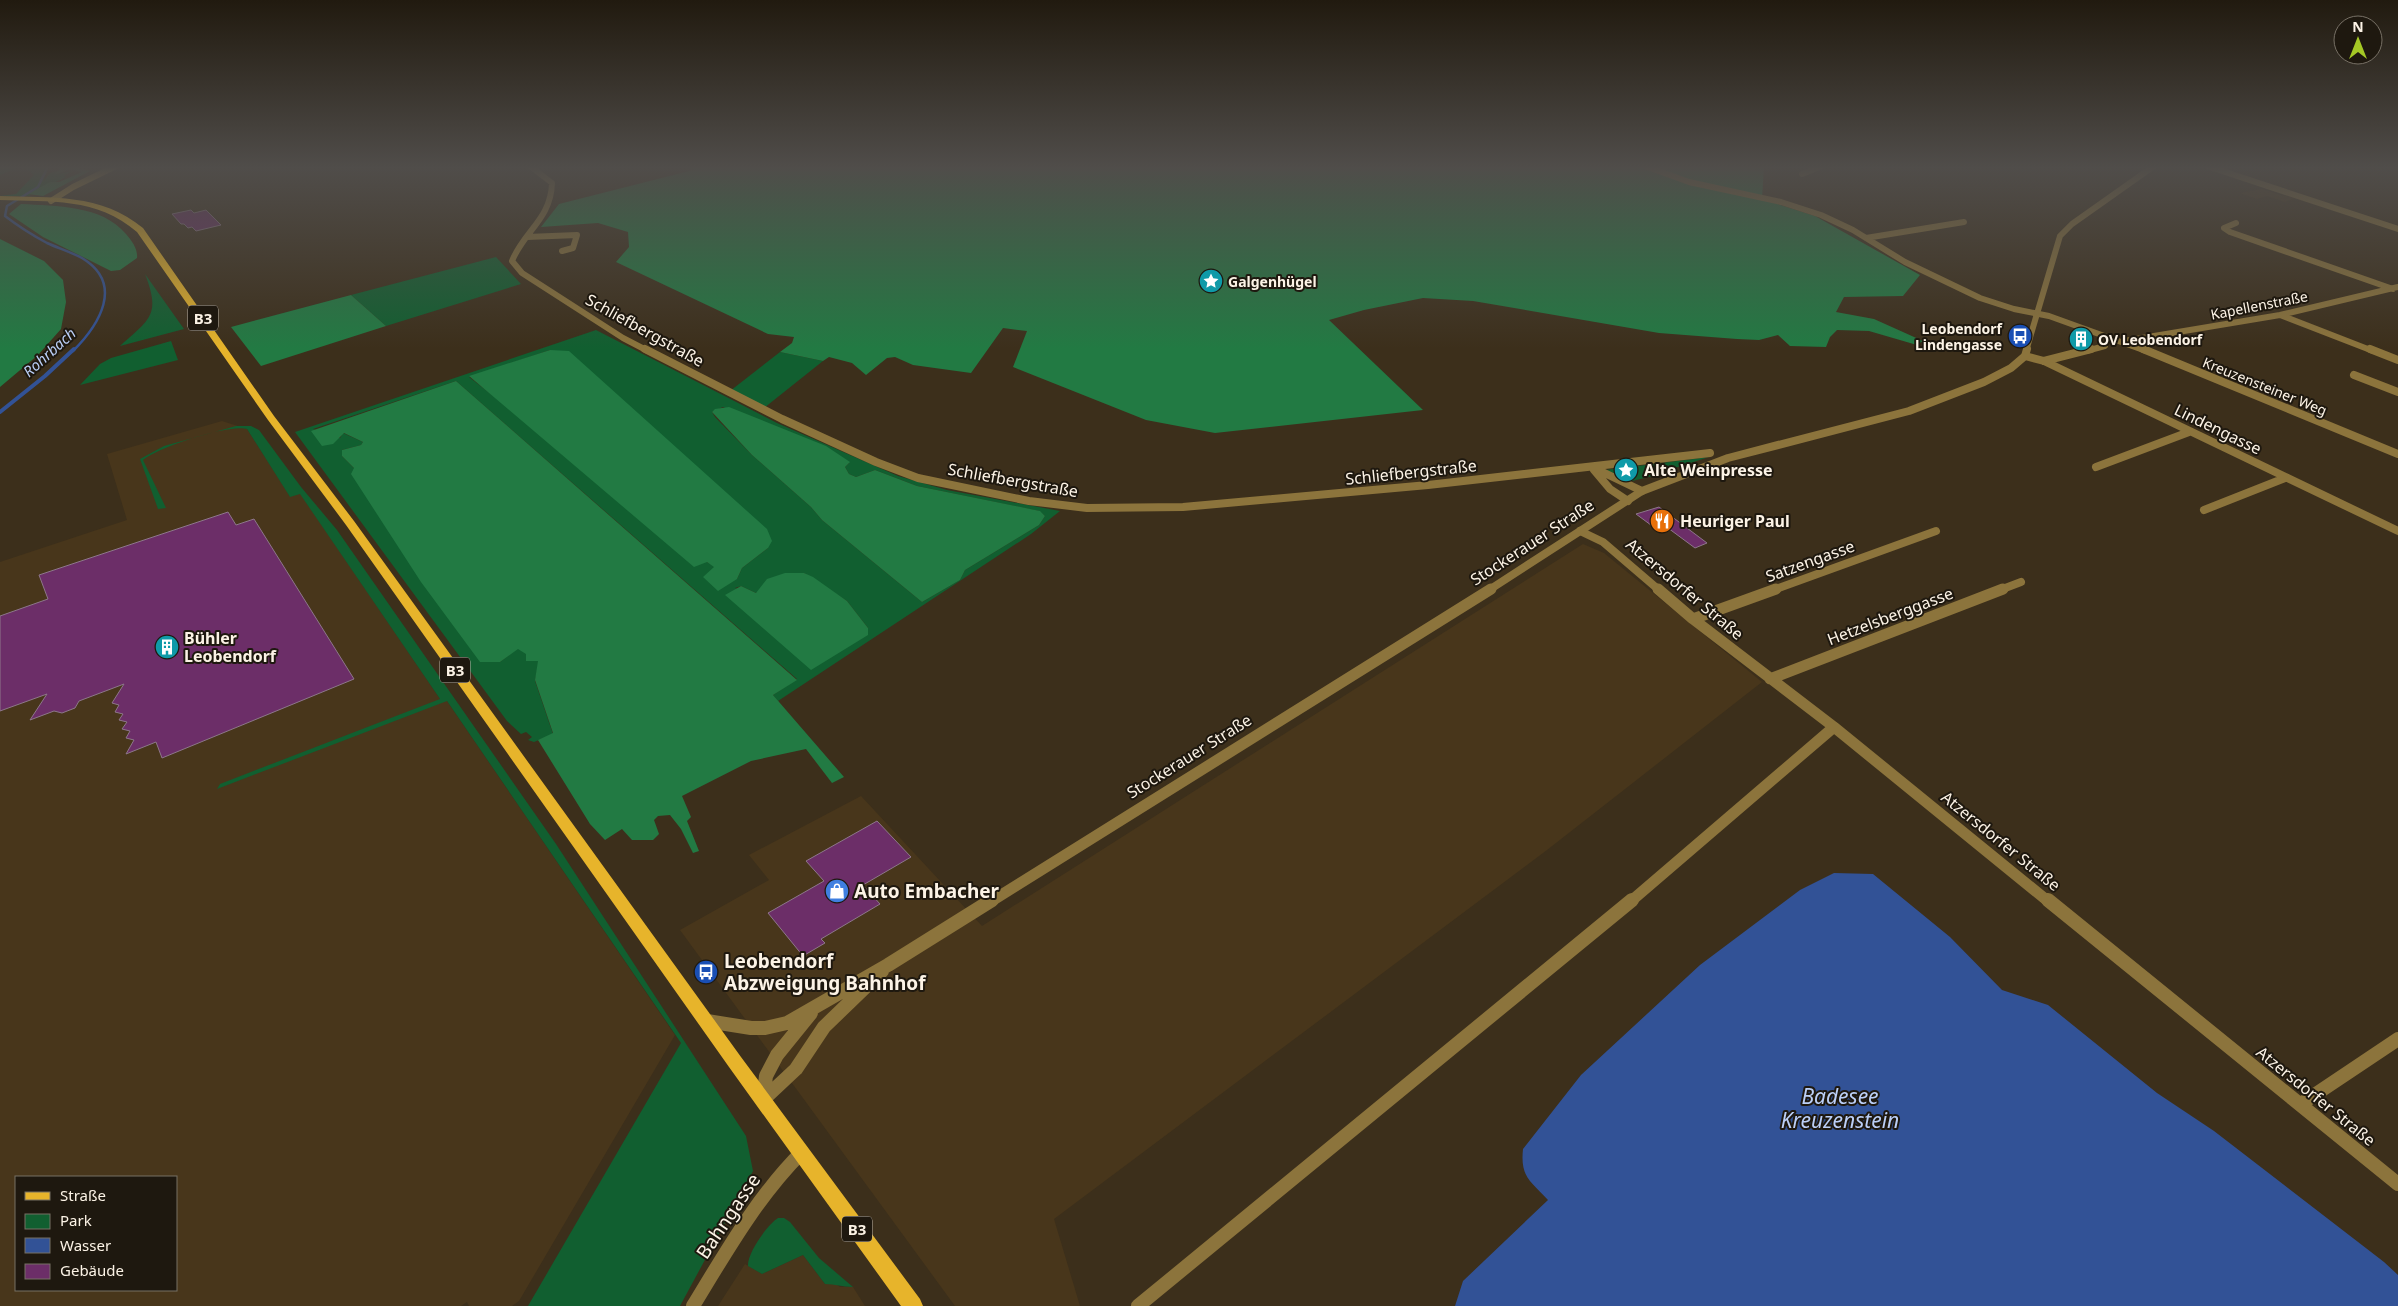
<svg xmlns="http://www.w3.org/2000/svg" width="2398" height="1306" font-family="'Noto Sans',sans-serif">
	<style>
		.built { fill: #48361b; fill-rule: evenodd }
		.green { fill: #115f30; fill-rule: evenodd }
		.forest { fill: #227a43 }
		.water { fill: #325296 }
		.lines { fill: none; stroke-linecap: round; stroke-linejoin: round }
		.stream-far1 { stroke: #325296; stroke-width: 2.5 }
		.stream { stroke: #325296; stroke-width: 4 }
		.building { fill: #6c2e68; stroke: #8d778a }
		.minor-far3 { stroke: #8c743c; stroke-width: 6 }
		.minor-far2 { stroke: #8c743c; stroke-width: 8 }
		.minor-far1 { stroke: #8c743c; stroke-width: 11 }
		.minor { stroke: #8c743c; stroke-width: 14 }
		.tertiary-far3 { stroke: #8c743c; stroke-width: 6 }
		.tertiary-far2 { stroke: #8c743c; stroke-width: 8 }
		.tertiary-far1 { stroke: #8c743c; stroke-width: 11 }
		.tertiary { stroke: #8c743c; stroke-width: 14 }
		.secondary { stroke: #c09837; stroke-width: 6 }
		.primary { fill: #e7b42b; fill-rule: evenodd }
		.labels { text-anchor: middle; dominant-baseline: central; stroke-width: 4; stroke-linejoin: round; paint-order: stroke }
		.far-poi-label { font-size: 14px; font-weight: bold; fill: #fcf3e6; stroke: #1e180f; text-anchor: start }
		.far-street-label { font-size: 14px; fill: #fcf3e6; stroke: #1e180f }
		.shield { fill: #1e180f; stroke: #b9b1a6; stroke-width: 1 }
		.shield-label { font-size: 15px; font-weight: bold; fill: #fcf3e6 }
		.far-water-label { font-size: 15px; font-style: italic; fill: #bbcff7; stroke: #1e180f }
		.street-label { font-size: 16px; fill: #fcf3e6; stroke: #1e180f }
		.poi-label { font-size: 16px; font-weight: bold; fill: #fcf3e6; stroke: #1e180f; text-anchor: start }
		.near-poi-label { font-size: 19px; font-weight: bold; fill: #fcf3e6; stroke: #1e180f; text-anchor: start }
		.near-street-label { font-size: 19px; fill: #fcf3e6; stroke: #1e180f }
		.near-water-label { font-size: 21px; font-style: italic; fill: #bbcff7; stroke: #1e180f }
	</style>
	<rect width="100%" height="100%" fill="#3c2f1b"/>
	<!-- built -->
	<path class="built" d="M2262 189 2277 194 2295 198 2285 202 2267 196 2257 199 2240 193Z
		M222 421 247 429 290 496 300 493 440 699 447 701 675 1035 519 1301 512 1306H469L467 1302 461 1306H0V562L127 520 107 454ZM16 1177H176V1290H16Z
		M1583 544 1604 553 1762 682 1547 850 1054 1219 1080 1306H955L680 930 769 880 749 855 861 796 982 926Z
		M803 1255 825 1284H836L840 1287H853L865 1306H718L745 1264 762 1274Z"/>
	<!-- green -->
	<path class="green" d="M0 166H49L43 182 50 173 57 171 55 174 73 171 64 175 66 177C56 182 43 188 29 195L31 196H0L16 194 34 175 27 169 17 168 0 175Z
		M496 257 521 284 386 326 351 295Z
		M145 274 184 329 120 346C150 319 161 315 145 274Z
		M596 330 777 423 898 476 947 490 1060 511 1031 534 778 701 773 695 797 679 456 381 313 429 340 438 343 433 363 442 361 445 342 450V456L354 468 500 662 518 648 539 661 535 681 553 734 534 742 528 740 532 737 526 732 521 734 507 721 295 432ZM550 350 768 548 742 568 737 579 707 562 469 377ZM723 407 849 463 845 467 849 474 856 477 875 470 917 486 1039 511 1045 516 1039 525 965 570 960 580 922 602 822 520 811 507 752 455 715 417 712 412ZM804 573 847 601 868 628V635L735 588 741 586 756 593Z
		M171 341 178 360 80 385 100 364 111 358Z
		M780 352 823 361 764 408 730 391Z
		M236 426H251L259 430 301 487 337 530 556 844 746 1136 753 1171 680 1306H528L681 1043 447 701 217 789 220 784 440 699 300 494 290 497 247 429C228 424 159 447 143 460L166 508 158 509 140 459 164 446Z
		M1709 457 1659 473 1651 471 1653 476 1632 481 1606 470Z
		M778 1218H784L790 1222 819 1258 853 1287C842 1287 835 1284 825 1284L803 1255 762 1274 748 1266C747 1253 768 1224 778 1218Z"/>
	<!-- forest -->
	<path class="forest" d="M61 166H70L90 171 43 196 28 194 50 182H59L82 172 70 169 54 175Z
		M681 166H1764L1762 199 1815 216 1920 275 1903 296 1844 297 1836 312 1874 319 1923 341 1917 345 1869 331 1837 330 1830 337 1826 347 1790 346 1778 335 1759 340 1737 339 1659 333 1473 301 1423 298 1364 310 1329 320 1423 410 1215 433 1146 420 1013 367 1027 331 1003 328 971 373 913 365 895 357 887 358 866 375 852 363 829 357 823 361 780 352 792 343 794 337 768 334 616 262 629 247 628 232 598 223 541 227 559 204 693 170Z
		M21 204C56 206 102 205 126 234 132 241 138 249 137 258L120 270 111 271 43 237 9 214Z
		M0 239 44 261 63 280 66 302 61 329 38 355 0 387Z
		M351 295 386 326 261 366 231 327Z
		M550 350 569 351 767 529 772 541 768 548 742 568 737 579 718 591 703 577 714 567 707 562 694 567 469 376Z
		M456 381 797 680 773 695 844 777 832 783 806 749 751 761 682 796 691 817 687 821 699 851 693 853 681 829 670 815 658 816 654 820 659 834 653 840H632L622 829 605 840 590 824 538 740 553 733 535 680 538 661H526V654L518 649 500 662H480L421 582 351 474 354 468 342 456V450L361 445 363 442 344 433 333 444 322 446 311 431Z
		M729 407 826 446 850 462 845 467 849 474 856 477 875 470 917 486 1040 511 1045 516 1039 525 965 570 960 580 922 602 822 520 811 507 752 455 712 412 715 409Z
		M785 573H804L813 577 847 601 868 628V635L811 670 725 595 741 586 756 593 767 579Z"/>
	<!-- water -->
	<path class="water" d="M1834 873 1873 874 1950 937 2002 990 2048 1005 2157 1093 2214 1131 2384 1262 2398 1275V1306H1455L1463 1281 1548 1200C1531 1181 1520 1178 1523 1149L1581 1075 1700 965 1800 890Z"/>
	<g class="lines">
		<!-- stream-far1 -->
		<path class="stream-far1" d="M48 166 38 187 7 206 5 216C18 226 32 235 47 243 58 248 71 252 82 258 125 284 99 325 73 351"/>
		<!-- stream -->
		<path class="stream" d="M0 412 45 376 74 349"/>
	</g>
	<!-- building -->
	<path class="building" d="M191 210 194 213 206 210 221 225 196 231 192 227 188 228 184 224H181L172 214Z
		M1659 507 1707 543 1695 548 1668 528 1659 531 1636 514Z
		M228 512 236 525 254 519 354 679 162 758 156 742 126 754 134 740 126 738 130 731 122 729 127 722 119 720 123 714 115 712 119 705 112 703 124 684 79 701 75 708 62 713 54 711 30 720 47 694 0 711V616L48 599 39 575Z
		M877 821 911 857 863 885 880 904 821 939 825 943 803 956 768 913 824 881 806 861Z"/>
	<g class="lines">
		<!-- minor-far3 -->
		<path class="minor-far3" d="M530 166 552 183C551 219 524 231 512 261L522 273 623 338 648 351
			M1645 166 1689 182 1781 202 1821 215 1853 230 1905 262 1980 298 2014 309 2049 316 2146 351
			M2207 166 2398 229
			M1802 174 1822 166
			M2236 223 2224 228 2230 232 2393 289
			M527 237 577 235 573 248 562 251
			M1866 238 1964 222
			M2280 315 2373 351
			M2124 341 2280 315 2398 287
			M2086 351 2105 346"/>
		<!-- minor-far2 -->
		<path class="minor-far2" d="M645 349 782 419 876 462 918 478 1029 501 1087 508 1183 507 1428 485 1710 453
			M2143 349 2398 454
			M2370 349 2398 360
			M2025 356 2044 361 2398 531
			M2044 361 2091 349
			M2354 375 2398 392
			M1592 467 1642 491
			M2096 467 2189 432
			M1594 470 1610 489 1628 501
			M2204 510 2285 478
			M1580 531 1603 542 1659 590
			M1773 590 1936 531
			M2000 590 2021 582"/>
		<!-- minor-far1 -->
		<path class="minor-far1" d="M1658 589 1693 619 1834 727 2049 902
			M1693 619 1776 589
			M1770 679 2003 589
			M1630 902 1834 727"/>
		<!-- minor -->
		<path class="minor" d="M2048 900 2398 1184
			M2301 1104 2398 1039
			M693 1306C726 1252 757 1197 802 1152
			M1138 1306 1632 900"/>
		<!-- tertiary-far3 -->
		<path class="tertiary-far3" d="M2026 351 2060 236 2072 224 2154 166"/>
		<!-- tertiary-far2 -->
		<path class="tertiary-far2" d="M1489 590 1642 491 1728 458 1909 411 1984 382 2011 368 2025 356 2027 349"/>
		<!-- tertiary-far1 -->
		<path class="tertiary-far1" d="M990 902 1491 589"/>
		<!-- tertiary -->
		<path class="tertiary" d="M707 1021 751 1028H765L787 1023 888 965 992 900
			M763 1100 796 1069 824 1027 882 971
			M763 1100 766 1076 777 1055 811 1013"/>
		<!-- secondary -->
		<path class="secondary" d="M51 201 73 187 116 166"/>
		<!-- primary -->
		<path class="primary" d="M0 196C51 198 101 193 143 228L274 416 354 521 741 1057 920 1299 923 1306H901L729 1067 346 525 268 420 137 232C97 197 50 202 0 200Z"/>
	</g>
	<!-- sky -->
	<linearGradient id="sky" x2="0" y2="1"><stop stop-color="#211a0f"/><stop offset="0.48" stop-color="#504d4a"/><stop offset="1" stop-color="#504d4a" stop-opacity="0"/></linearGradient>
	<rect width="2398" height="349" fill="url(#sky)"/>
	<!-- icons -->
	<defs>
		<g id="sight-disc" transform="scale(1.25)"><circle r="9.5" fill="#0f9aa8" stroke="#1e180f"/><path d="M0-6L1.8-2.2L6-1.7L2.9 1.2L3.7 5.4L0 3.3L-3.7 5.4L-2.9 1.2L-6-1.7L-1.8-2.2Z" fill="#fff"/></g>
		<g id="bus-disc" transform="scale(1.25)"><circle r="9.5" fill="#1a4fb4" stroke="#1e180f"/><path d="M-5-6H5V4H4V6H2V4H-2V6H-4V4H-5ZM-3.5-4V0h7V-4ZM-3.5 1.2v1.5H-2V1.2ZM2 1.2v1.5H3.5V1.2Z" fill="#fff"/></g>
		<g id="building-disc" transform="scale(1.25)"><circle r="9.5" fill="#0f9aa8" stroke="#1e180f"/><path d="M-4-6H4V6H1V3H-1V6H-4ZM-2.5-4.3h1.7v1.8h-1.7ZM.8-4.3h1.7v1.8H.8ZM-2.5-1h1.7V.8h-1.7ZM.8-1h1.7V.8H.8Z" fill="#fff"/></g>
		<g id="restaurant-disc" transform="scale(1.25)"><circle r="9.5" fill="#e8710a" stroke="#1e180f"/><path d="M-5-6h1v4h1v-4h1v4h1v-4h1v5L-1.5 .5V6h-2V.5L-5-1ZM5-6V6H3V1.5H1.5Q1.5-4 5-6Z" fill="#fff"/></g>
		<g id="shop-disc" transform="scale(1.25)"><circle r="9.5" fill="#3f7fe0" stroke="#1e180f"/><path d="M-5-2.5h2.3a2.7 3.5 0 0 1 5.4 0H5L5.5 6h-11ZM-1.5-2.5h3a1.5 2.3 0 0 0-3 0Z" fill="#fff"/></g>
	</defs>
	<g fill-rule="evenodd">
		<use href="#sight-disc" x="1211" y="281"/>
		<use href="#bus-disc" x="2020" y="336"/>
		<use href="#building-disc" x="2081" y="339"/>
		<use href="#sight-disc" x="1626" y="470"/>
		<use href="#restaurant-disc" x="1662" y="521"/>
		<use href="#building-disc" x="167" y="647"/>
		<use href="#shop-disc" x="837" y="891"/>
		<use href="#bus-disc" x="706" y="972"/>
	</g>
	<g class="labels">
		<!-- far-poi labels -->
		<g class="far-poi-label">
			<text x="1228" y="281">Galgenhügel</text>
			<text x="2002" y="328" text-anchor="end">Leobendorf<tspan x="2002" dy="16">Lindengasse</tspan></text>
			<text x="2098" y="339">OV Leobendorf</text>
		</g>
		<!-- far-street labels -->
		<g class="far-street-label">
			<text transform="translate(2259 305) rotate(-11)">Kapellenstraße</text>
			<text transform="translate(2265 386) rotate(22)">Kreuzensteiner Weg</text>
		</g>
		<!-- shield labels -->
		<g class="shield">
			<rect x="188" y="305.5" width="30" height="25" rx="4"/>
			<rect x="440" y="657.5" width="30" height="25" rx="4"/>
			<rect x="842" y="1216.5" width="30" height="25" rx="4"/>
		</g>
		<g class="shield-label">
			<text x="203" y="318">B3</text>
			<text x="455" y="670">B3</text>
			<text x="857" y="1229">B3</text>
		</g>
		<!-- far-water labels -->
		<g class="far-water-label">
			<text transform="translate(49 352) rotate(-42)">Rohrbach</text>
		</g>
		<!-- street labels -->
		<g class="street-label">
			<text transform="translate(645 330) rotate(29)">Schliefbergstraße</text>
			<text transform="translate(2218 429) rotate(26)">Lindengasse</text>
			<text transform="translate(1411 472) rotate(-6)">Schliefbergstraße</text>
			<text transform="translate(1013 480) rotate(10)">Schliefbergstraße</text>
			<text transform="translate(1532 542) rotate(-33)">Stockerauer Straße</text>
			<text transform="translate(1810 561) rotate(-20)">Satzengasse</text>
			<text transform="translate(1685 589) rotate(40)">Atzersdorfer Straße</text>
			<text transform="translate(1890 616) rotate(-21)">Hetzelsberggasse</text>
			<text transform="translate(1189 756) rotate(-32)">Stockerauer Straße</text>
			<text transform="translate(2001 841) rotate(39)">Atzersdorfer Straße</text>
			<text transform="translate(2316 1096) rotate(39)">Atzersdorfer Straße</text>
		</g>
		<!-- poi labels -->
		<g class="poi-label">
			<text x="1644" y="470">Alte Weinpresse</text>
			<text x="1680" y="521">Heuriger Paul</text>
			<text x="184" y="638">Bühler<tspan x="184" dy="18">Leobendorf</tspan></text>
		</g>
		<!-- near-poi labels -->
		<g class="near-poi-label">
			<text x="854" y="891">Auto Embacher</text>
			<text x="724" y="961">Leobendorf<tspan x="724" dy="22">Abzweigung Bahnhof</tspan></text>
		</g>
		<!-- near-street labels -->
		<g class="near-street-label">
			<text transform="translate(728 1216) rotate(-56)">Bahngasse</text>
		</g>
		<!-- near-water labels -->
		<g class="near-water-label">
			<text x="1840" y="1096">Badesee<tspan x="1840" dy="24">Kreuzenstein</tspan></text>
		</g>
	</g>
	<!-- legend -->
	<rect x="15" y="1176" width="162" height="115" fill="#1e180f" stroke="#777065"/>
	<rect x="25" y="1192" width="25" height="8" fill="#e7b42b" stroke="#777065"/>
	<text x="60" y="1201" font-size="15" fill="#fcf3e6">Straße</text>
	<rect x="25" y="1214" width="25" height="15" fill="#115f30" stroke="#777065"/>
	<text x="60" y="1226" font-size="15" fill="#fcf3e6">Park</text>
	<rect x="25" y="1238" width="25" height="15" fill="#325296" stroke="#777065"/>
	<text x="60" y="1251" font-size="15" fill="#fcf3e6">Wasser</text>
	<rect x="25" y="1264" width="25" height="15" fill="#6c2e68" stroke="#777065"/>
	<text x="60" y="1276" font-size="15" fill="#fcf3e6">Gebäude</text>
	<!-- north arrow -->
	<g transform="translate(2358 40)"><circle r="24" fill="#1e180f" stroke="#777065"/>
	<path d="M0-4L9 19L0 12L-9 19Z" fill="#a4c825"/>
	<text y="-8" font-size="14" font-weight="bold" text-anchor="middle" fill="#fcf3e6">N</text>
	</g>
</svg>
